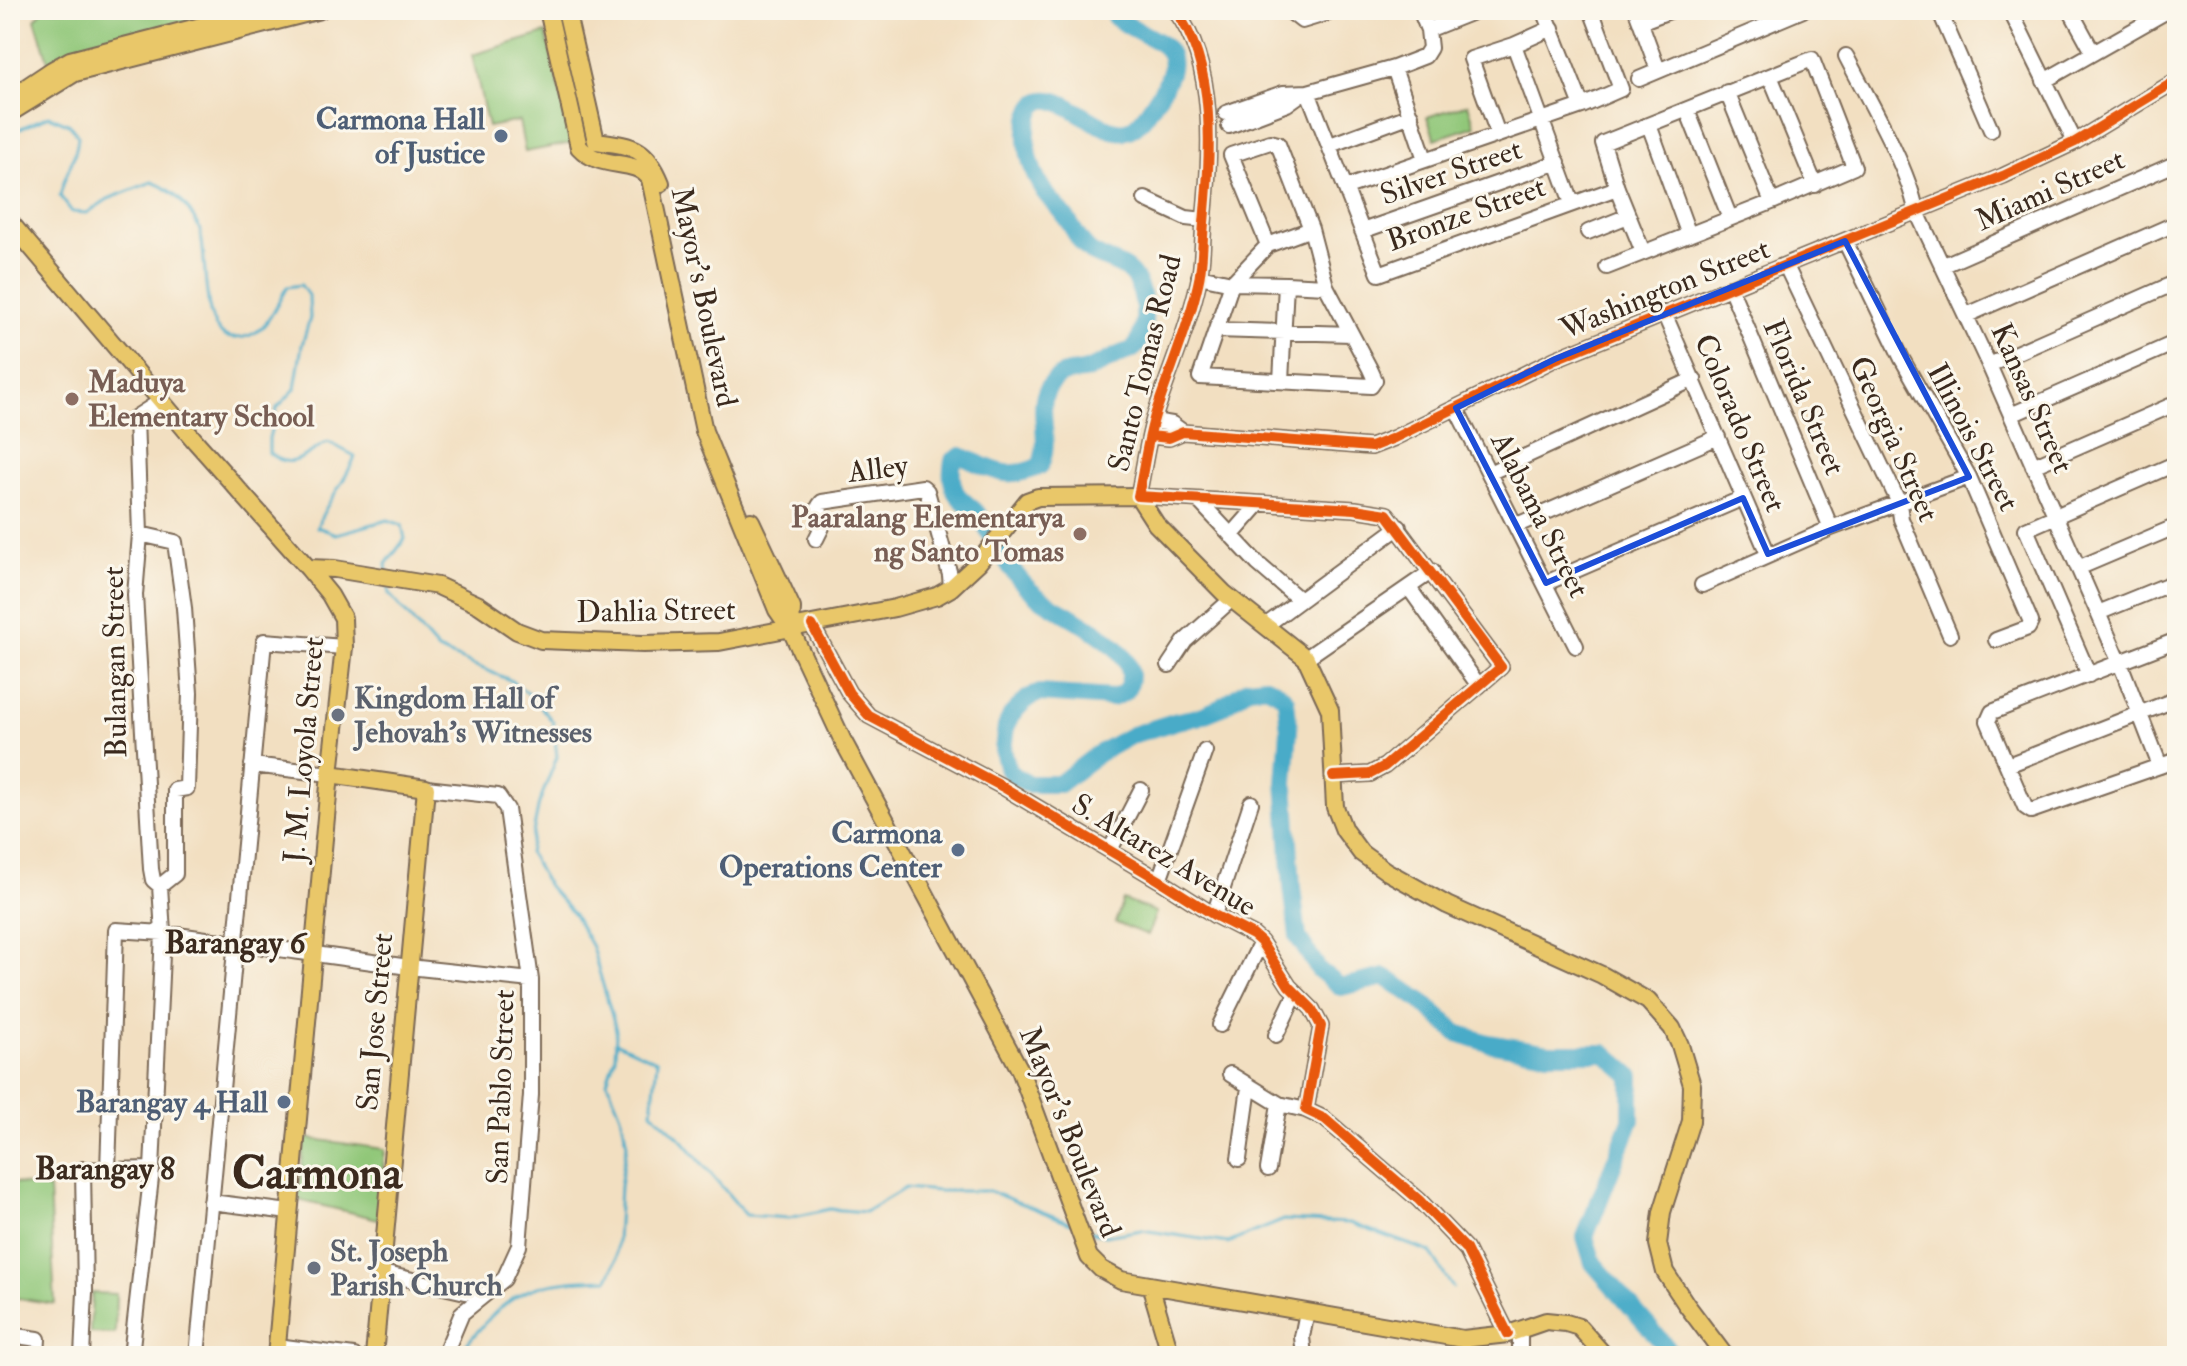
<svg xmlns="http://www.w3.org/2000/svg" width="2187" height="1366" font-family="'IM FELL Double Pica',serif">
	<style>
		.green { fill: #91c779; stroke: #66784c; stroke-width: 2 }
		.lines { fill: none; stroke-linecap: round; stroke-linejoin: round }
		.stream { stroke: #48abc8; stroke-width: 3 }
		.river { stroke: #48abc8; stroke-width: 18 }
		.minor-casing { stroke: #7b6957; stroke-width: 18 }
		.major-casing { stroke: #7b6957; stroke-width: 20 }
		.minor { stroke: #fff; stroke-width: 14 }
		.major { stroke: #e9c769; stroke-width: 16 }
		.cycleway-casing { stroke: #fbf7ec; stroke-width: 15 }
		.cycleway { stroke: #e8590c; stroke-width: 10 }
		.marked { fill: none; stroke: #1d4ed8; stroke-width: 6; stroke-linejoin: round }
		.service-dot { fill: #5c6f8a; stroke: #fbf7ec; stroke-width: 3 }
		.education-dot { fill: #8d6e63; stroke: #fbf7ec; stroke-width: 3 }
		.worship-dot { fill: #6b7280; stroke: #fbf7ec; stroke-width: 3 }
		.labels { text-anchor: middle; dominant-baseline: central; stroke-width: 6; stroke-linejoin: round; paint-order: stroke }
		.service-label { font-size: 30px; font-weight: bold; fill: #4e5e75; stroke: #fbf7ec; text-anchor: end }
		.street-label { font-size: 30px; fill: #3b2a1e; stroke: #fbf7ec }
		.education-label { font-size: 30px; font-weight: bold; fill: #785e54; stroke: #fbf7ec; text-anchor: start }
		.worship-label { font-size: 30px; font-weight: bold; fill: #5b616d; stroke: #fbf7ec; text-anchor: start }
		.neighbourhood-label { font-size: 32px; font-weight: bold; fill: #3b2a1e; stroke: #fbf7ec }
		.town-label { font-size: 46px; font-weight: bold; fill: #3b2a1e; stroke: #fbf7ec }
	</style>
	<rect width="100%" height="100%" fill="#fbf7ec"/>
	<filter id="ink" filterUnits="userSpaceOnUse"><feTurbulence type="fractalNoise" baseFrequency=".0125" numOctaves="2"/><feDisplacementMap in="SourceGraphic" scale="16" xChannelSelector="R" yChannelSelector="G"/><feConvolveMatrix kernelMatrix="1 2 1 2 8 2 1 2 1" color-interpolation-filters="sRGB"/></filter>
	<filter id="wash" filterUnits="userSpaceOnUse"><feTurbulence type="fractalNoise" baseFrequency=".006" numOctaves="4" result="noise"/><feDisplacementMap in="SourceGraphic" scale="32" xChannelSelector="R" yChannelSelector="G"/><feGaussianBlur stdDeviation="1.8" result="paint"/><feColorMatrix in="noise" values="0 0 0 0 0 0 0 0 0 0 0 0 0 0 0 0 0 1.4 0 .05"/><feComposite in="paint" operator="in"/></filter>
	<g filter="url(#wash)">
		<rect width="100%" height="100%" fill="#f2dfc1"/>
		<!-- green -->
		<path class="green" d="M43 10H232L49 64 35 19Z
			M546 33 572 143 525 152 519 121 488 127 472 55Z
			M1468 104 1475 126 1435 139 1427 117Z
			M1123 900 1156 912 1148 935 1115 923Z
			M305 1138 385 1149 378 1219 298 1200Z
			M10 1182 49 1189 55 1304 10 1297Z
			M92 1293 116 1294 115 1334 90 1333Z"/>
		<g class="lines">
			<!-- stream -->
			<path class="stream" d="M10 133 49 116 70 125 78 136C77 158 64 174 60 196L72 212 87 213 108 199 152 182C174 190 189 207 199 228 209 252 198 337 233 338 266 339 273 310 287 287L301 285 309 297 310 318 302 345 295 389 277 408 269 438V453C294 473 305 453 328 442L355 456C346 483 326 501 317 527L336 534 388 520 402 525 405 539 386 564 387 572
				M388 584 389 594 438 650 510 680 532 696 553 722 557 757 539 803 529 853 548 886 574 915 592 947 616 1030 615 1057 607 1081 621 1115 627 1144 620 1186 616 1260 608 1279C549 1281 517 1283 478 1331 471 1339 463 1347 459 1356
				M615 1042 657 1061 652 1112 683 1141 746 1215 789 1218 830 1209 865 1212 905 1188 938 1191H989L1071 1223
				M1085 1229 1105 1236 1142 1230 1228 1243 1284 1220 1350 1223 1430 1252 1453 1288
				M1492 1352V1356"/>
			<!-- river -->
			<path class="river" d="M1114 10 1115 17C1149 43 1196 41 1157 98 1150 109 1141 125 1129 130 1099 143 1047 69 1030 115 1022 138 1030 170 1043 190 1050 200 1059 208 1066 218 1074 229 1080 244 1091 252 1100 258 1109 260 1119 265 1141 274 1147 306 1143 328 1141 335 1139 345 1133 349 1129 352 1125 352 1121 354 1108 360 1098 367 1083 371 1076 372 1066 372 1060 376 1027 398 1055 432 1040 466 1006 482 992 469 961 456L953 461C951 470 951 481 955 491 959 500 970 505 976 512 997 540 1009 575 1037 596 1061 615 1140 644 1129 683 1127 692 1121 695 1112 698L1040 693 1028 698 1011 715 1006 727 1003 750 1008 770 1015 777 1029 784H1059L1098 754 1132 735 1177 721 1198 717 1220 708 1248 688 1266 686 1278 692 1286 700 1289 730 1285 782 1292 887 1298 937 1319 970 1341 987 1385 977 1420 1000 1457 1033 1488 1043 1549 1053H1605L1631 1076V1120L1585 1237 1593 1263 1674 1356"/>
		</g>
	</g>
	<g filter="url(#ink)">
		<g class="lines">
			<!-- minor casing -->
			<g class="minor-casing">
				<path id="minor" d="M1175 10C1218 67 1210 156 1204 223 1202 243 1203 265 1198 284 1188 329 1170 369 1156 412 1147 440 1144 469 1138 496L1355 509 1387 514 1501 667 1385 766 1370 774 1333 776
					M1288 10 1302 21 1338 10
					M1544 10 1582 106
					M1636 10 1658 70
					M1939 10 1991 130
					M2010 10 2075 142
					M2070 10 2093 52
					M1640 22 1672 10
					M1428 30 1478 10
					M1514 45 1572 203
					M1846 56C1868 99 1907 165 1916 210L1989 365 2120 663 2160 766
					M1394 68 1425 159
					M1770 76 1815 185
					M1639 79 1803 10
					M2044 81 2169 10
					M1308 92 1379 274 1617 188
					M1727 92 1772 202
					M1687 110 1730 218
					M1226 113 1283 93 1308 92 1394 68 1425 56 1430 48 1428 30 1420 10
					M1649 125 1689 235
					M1229 126 1287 104 1301 94
					M1498 134 1471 59 1514 45 1552 28
					M1330 145 1411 115
					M1347 187 1582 106 1621 89 1591 10
					M1145 199 1186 218 1204 220
					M1362 231 1558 162
					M1588 232 1628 216
					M1845 241 1902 359 1969 477 2031 622 2028 628 1996 640
					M1944 265 2177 163
					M1786 266 1899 503 1901 519 1950 635
					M1607 267 1772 202 1854 167 1812 59 1603 143 1617 188 1643 252
					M1199 276 1232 283 1200 377 1371 386 1375 380 1370 369 1326 286 1311 229 1278 144 1270 142 1231 155 1268 245
					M1232 283 1286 284 1281 381
					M1232 283 1268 245 1311 229
					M1286 284 1326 286
					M1730 287 1831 528
					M1664 313 1768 554
					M1967 315 2177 223
					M1216 330 1351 334
					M1989 365 2177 282
					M1456 408 1576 646
					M2011 415 2177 342
					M1154 421 1172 424 1183 432
					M1150 436 1169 438 1183 432 1371 447 1394 438 1555 359 2003 176 2075 142 2177 80
					M2033 466 2177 403
					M1489 473 1694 379
					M1199 501 1258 564 1300 600
					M1517 525 1718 437
					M140 534 175 542 184 608 190 693 187 788 175 790V874L160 886
					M1231 536 1259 504
					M816 539 822 527 819 506 822 502 923 487 927 491 950 575 951 588
					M2078 568 2177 526
					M1546 583 1743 498
					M1702 585 1831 528 1969 477
					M1409 588 1479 686
					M2098 613 2177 581
					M812 625 849 693 869 716 1003 787 1159 880 1214 915 1253 935 1261 942 1289 986 1312 1009 1321 1026 1306 1110 1325 1119 1419 1200 1466 1249 1508 1334
					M1265 626 1399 527
					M2177 640 1992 712 1988 721 2025 807 2031 811 2177 760
					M1306 658 1432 571
					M1169 665 1185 641 1232 599
					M2089 675 2026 529 2177 463
					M252 765 330 774
					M2008 765 2177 699
					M426 788 498 796 507 809 531 980V1095L519 1246 504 1279 462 1313 444 1356
					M1110 850 1141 790
					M1159 880 1205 751
					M1214 915 1251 803
					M1220 1025 1261 942
					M1276 1035 1296 993
					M1230 1074 1279 1104 1306 1110
					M1239 1159 1249 1087
					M1268 1169 1279 1104
					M108 1170 152 1169
					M211 1202 289 1212
					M382 1273 483 1296
					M1520 1330V1356
					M10 1335 38 1339 37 1356
					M277 1346 354 1356
					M82 1356 85 1292 83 1169 108 1170 116 930 163 933 409 967 531 980
					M131 1356 152 1169 163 933 160 886 153 880 151 869 135 595 140 534 136 417 161 401
					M197 1356 264 641 344 647
					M1304 1356 1302 1337 1307 1312"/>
			</g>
			<!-- major casing -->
			<g class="major-casing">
				<path id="major" d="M548 10 579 147C602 172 634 156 650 179L704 431 777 610 791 630 842 739 1020 1070 1089 1257 1101 1269 1121 1280 1463 1339 1508 1334 1546 1321 1566 1323 1579 1327 1605 1356
					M566 10 596 141C632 146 646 146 661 183
					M10 98 52 70 70 60 263 10
					M10 113 75 73 320 10
					M10 222 196 442 308 568 330 595 343 618 344 647 330 774 276 1356
					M751 521 792 608 791 630
					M308 568 335 569 438 586 479 605 517 631 541 640 643 644 719 642 895 608 937 596 951 588 978 563 1027 501 1038 497 1138 496 1156 524 1224 593 1306 658 1330 710 1335 807 1344 830 1361 853 1386 871 1447 905 1602 975 1648 1001 1672 1028 1680 1045 1692 1085 1691 1121 1662 1212 1658 1244 1665 1272 1686 1304 1725 1356
					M330 774 426 788 374 1356
					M1150 1285 1171 1356"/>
			</g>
			<!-- minor -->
			<use href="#minor" class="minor"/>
			<!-- major -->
			<use href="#major" class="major"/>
			<!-- cycleway casing -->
			<g class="cycleway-casing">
				<path id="cycleway" d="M1175 10C1218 67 1210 156 1204 223 1202 243 1203 265 1198 284 1188 329 1170 369 1156 412 1147 440 1144 469 1138 496L1355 509 1387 514 1501 667 1385 766 1370 774 1333 776
					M1150 436 1169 438 1183 432 1371 447 1394 438 1555 359 2003 176 2075 142 2177 80
					M812 625 849 693 869 716 1003 787 1159 880 1214 915 1253 935 1261 942 1289 986 1312 1009 1321 1026 1306 1110 1325 1119 1419 1200 1466 1249 1508 1334"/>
			</g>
			<!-- cycleway -->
			<use href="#cycleway" class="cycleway"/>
		</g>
	</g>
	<!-- marked area -->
	<path class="marked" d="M1845 241 1969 477 1768 554 1743 498 1546 583 1456 408 1555 359Z"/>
	<!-- markers -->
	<g class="service-dot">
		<circle cx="501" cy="136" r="8"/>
		<circle cx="958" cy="850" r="8"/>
		<circle cx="284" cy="1102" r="8"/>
	</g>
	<g class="education-dot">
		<circle cx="72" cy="399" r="8"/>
		<circle cx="1080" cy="534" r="8"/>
	</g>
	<g class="worship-dot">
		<circle cx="338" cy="715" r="8"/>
		<circle cx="314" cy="1268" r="8"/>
	</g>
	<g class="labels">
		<!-- service labels -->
		<g class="service-label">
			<text x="485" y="119">Carmona Hall<tspan x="485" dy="34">of Justice</tspan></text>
			<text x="942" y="833">Carmona<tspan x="942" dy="34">Operations Center</tspan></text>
			<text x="268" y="1102">Barangay 4 Hall</text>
		</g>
		<!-- street labels -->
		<g class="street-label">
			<text transform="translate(1451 172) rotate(-19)">Silver Street</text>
			<text transform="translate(2050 190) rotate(-24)">Miami Street</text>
			<text transform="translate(1466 214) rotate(-20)">Bronze Street</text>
			<text transform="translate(1665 289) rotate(-22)">Washington Street</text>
			<text transform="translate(704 297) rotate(78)">Mayor's Boulevard</text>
			<text transform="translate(1145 363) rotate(-76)">Santo Tomas Road</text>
			<text transform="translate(1804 397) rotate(67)">Florida Street</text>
			<text transform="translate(2032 398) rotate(66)">Kansas Street</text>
			<text transform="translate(1740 423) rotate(67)">Colorado Street</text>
			<text transform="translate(1973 437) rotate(62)">Illinois Street</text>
			<text transform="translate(1894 439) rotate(66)">Georgia Street</text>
			<text transform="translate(878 469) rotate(-7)">Alley</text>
			<text transform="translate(1540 515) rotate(63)">Alabama Street</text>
			<text transform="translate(656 611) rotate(-1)">Dahlia Street</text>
			<text transform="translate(115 662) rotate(-91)">Bulangan Street</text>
			<text transform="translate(304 750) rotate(-85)">J. M. Loyola Street</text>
			<text transform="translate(1164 855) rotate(31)">S. Altarez Avenue</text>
			<text transform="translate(375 1022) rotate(-85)">San Jose Street</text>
			<text transform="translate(501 1087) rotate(-88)">San Pablo Street</text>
			<text transform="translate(1070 1132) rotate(68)">Mayor's Boulevard</text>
		</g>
		<!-- education labels -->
		<g class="education-label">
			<text x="88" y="382">Maduya<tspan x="88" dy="34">Elementary School</tspan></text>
			<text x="1064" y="517" text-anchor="end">Paaralang Elementarya<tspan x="1064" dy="34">ng Santo Tomas</tspan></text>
		</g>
		<!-- worship labels -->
		<g class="worship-label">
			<text x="354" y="698">Kingdom Hall of<tspan x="354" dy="34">Jehovah's Witnesses</tspan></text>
			<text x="330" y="1251">St. Joseph<tspan x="330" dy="34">Parish Church</tspan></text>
		</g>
		<!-- neighbourhood labels -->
		<g class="neighbourhood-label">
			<text x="235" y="943">Barangay 6</text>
			<text x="105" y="1169">Barangay 8</text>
		</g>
		<!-- town labels -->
		<g class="town-label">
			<text x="317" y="1173">Carmona</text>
		</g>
	</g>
	<!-- margin -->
	<rect width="2187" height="1366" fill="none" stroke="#fbf7ec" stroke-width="40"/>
</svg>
